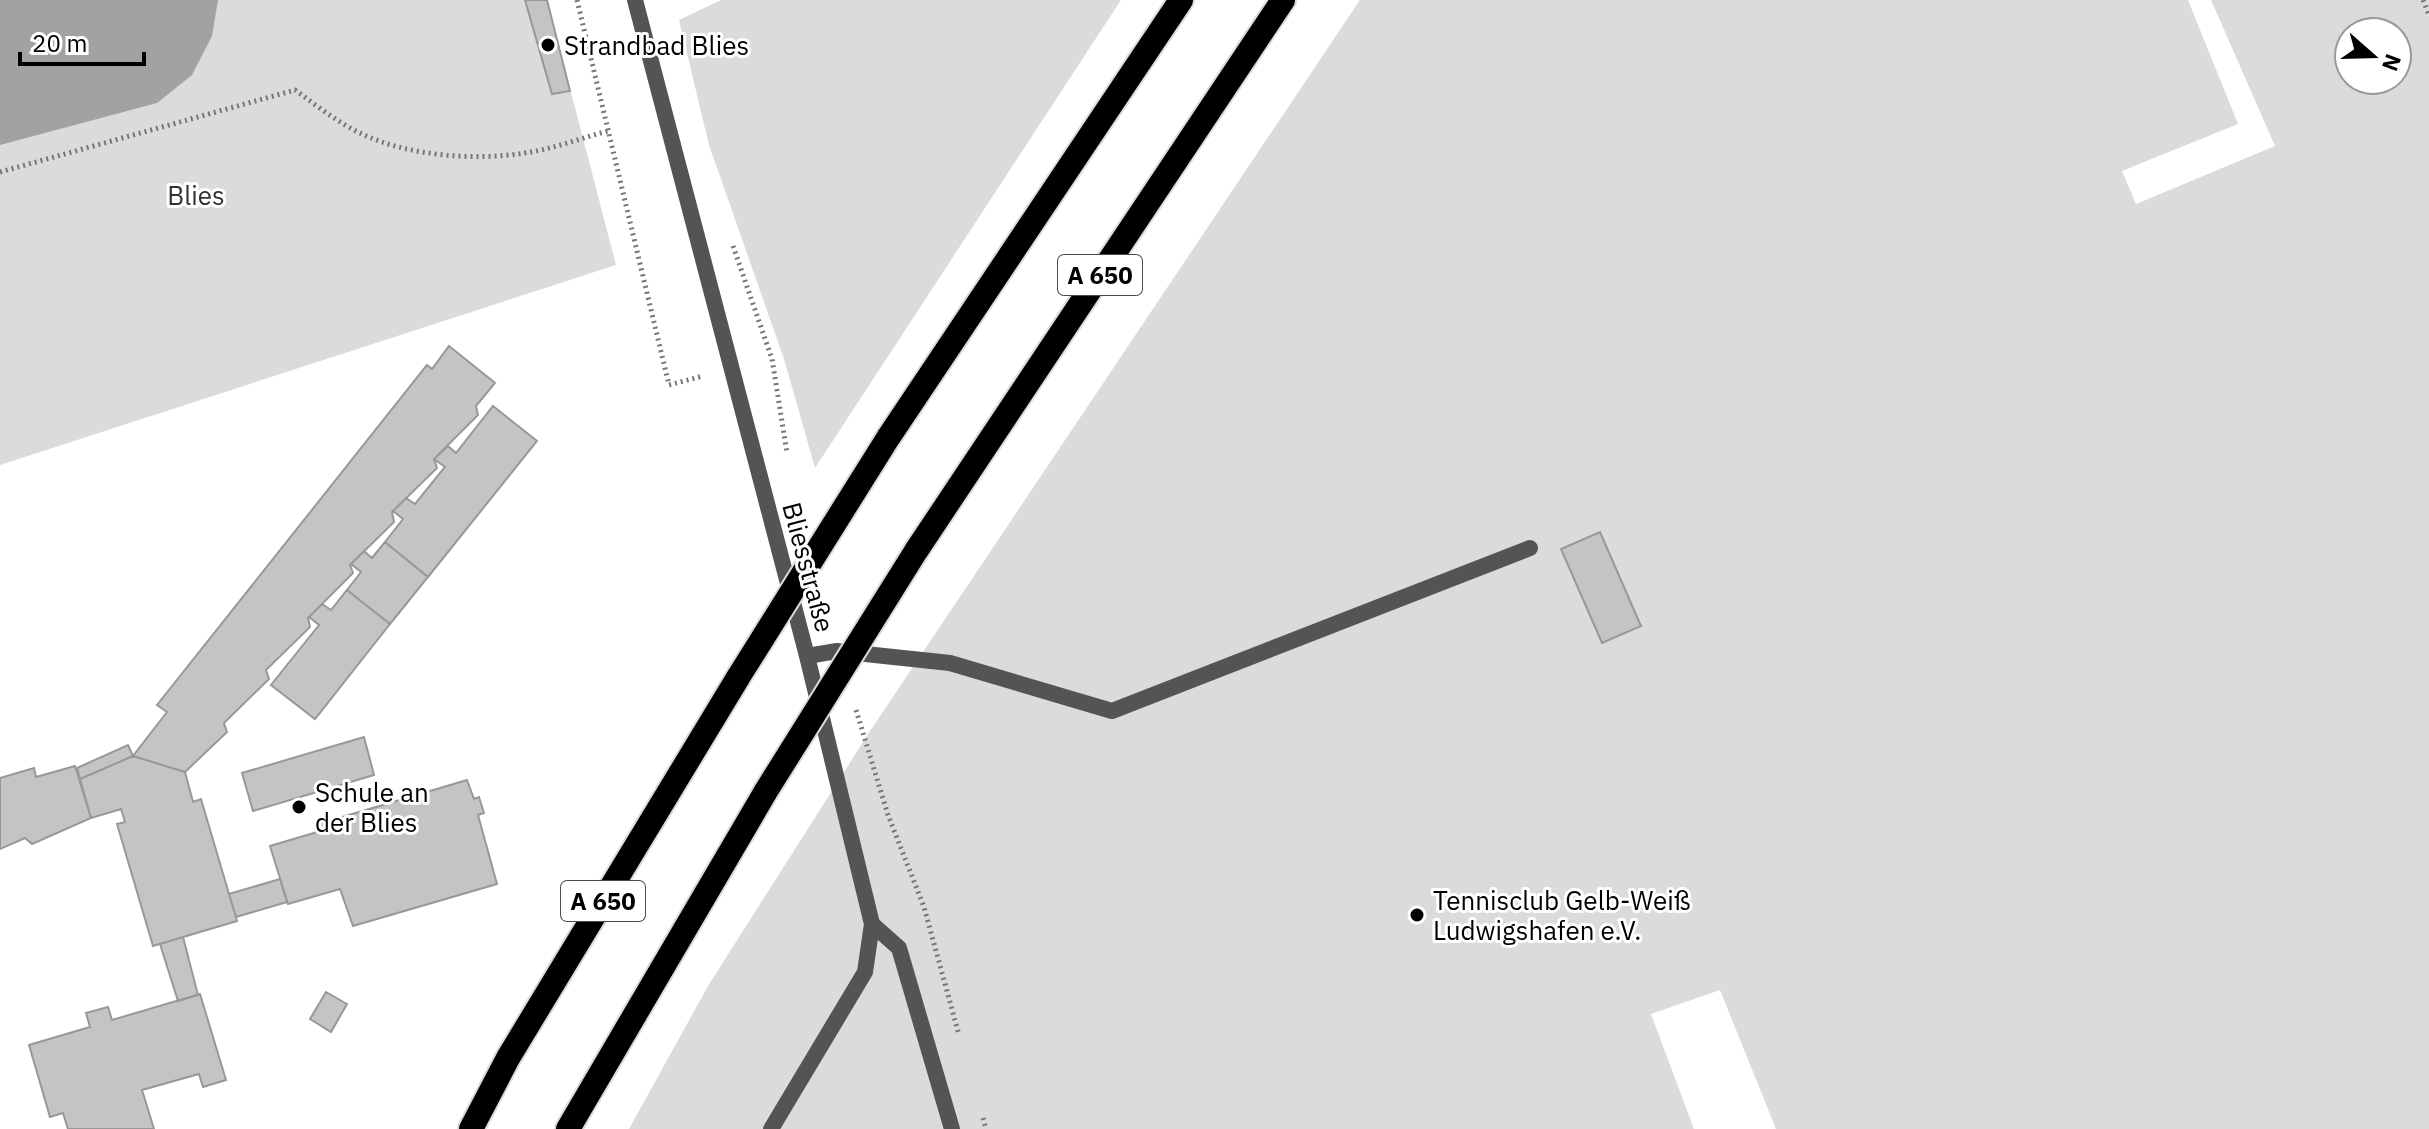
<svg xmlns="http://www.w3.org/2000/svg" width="2429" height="1129" font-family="'IBM Plex Sans',sans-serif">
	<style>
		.green { fill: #dbdbdb; fill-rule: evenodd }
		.water { fill: #a2a2a2 }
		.building { fill: #c4c4c4; stroke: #989898; stroke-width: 2 }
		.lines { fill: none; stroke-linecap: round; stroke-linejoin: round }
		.highway-casing { stroke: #dbdbdb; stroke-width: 28 }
		.path { stroke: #767676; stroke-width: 5; stroke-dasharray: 2 4; stroke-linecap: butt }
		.lane { stroke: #545454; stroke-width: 16 }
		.street { stroke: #545454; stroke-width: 16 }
		.highway { stroke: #000; stroke-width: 24 }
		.highway-bridge-casing { stroke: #dbdbdb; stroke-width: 28; stroke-linecap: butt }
		.highway-bridge { stroke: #000; stroke-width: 24 }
		.poi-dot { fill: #000; stroke: #fff; stroke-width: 3 }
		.labels { text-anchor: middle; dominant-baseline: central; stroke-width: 6; stroke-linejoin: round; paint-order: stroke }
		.shield { fill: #fff; stroke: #4c4c4c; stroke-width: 2 }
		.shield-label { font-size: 24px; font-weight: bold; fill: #000 }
		.poi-label { font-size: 26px; fill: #000; stroke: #fff; text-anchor: start }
		.park-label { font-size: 26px; fill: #323232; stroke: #fff }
		.street-label { font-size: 26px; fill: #000; stroke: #fff }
	</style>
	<rect width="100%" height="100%" fill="#fff"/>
	<!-- green -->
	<path class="green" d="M0 0H547L616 265 0 465Z
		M721 0H1121L815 468 784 359 709 145 679 20Z
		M1360 0H2188L2238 124 2122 171 2136 204 2275 146 2211 0H2429V1129H1776L1720 990 1651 1014 1694 1129H629L708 986 870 731ZM2349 32H2397V80H2349Z"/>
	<!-- water -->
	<path class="water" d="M0 0H218L212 36 192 75 157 103 0 145Z"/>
	<!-- building -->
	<path class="building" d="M525 0H547L570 91 552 94Z
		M449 346 495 383 476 406 478 415 434 459 437 468 392 512 394 522 350 565 353 573 308 618 310 627 266 670 269 679 224 723 227 732 185 772 133 756 167 712 157 705 427 365 432 369Z
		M493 406 537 441 428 577 385 542 403 519 393 511 406 498 415 504 445 467 434 459 448 446 456 453Z
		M1600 532 1641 626 1602 643 1561 549Z
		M385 542 428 577 390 624 347 590 361 572 351 564 364 551 372 558Z
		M347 590 390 624 315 719 271 685 319 625 309 617 322 604 331 610Z
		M364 737 374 775 253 811 242 773Z
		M128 745 133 756 80 779 77 768Z
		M133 756 185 772 193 802 201 799 237 921 153 946 117 824 125 822 121 809 91 818 80 779Z
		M75 766 91 818 32 844 25 838 0 849V778L34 768 36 777Z
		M467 780 474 799 479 797 484 813 478 815 497 884 353 926 340 889 288 904 270 846 324 830 322 823Z
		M280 879 287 902 236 917 229 894Z
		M183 937 198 995 178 1001 160 944Z
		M326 992 347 1004 331 1032 310 1019Z
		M200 994 226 1080 203 1087 199 1074 142 1090 154 1129H68L63 1113 50 1117 29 1045 90 1027 86 1013 108 1007 112 1020Z"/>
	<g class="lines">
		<!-- highway casing -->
		<g class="highway-casing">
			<path id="highway" d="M888 438 1181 0
				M916 551 1283 0
				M471 1129 508 1058 739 676
				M568 1129 766 791"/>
		</g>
		<!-- path -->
		<path class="path" d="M577 0 669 385 703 376
			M2423 0 2429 15
			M0 172 295 90C316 105 338 123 362 134 409 156 474 161 525 153 553 149 581 138 608 131
			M733 246 772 359 787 453
			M856 710 888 815 924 907 959 1035
			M983 1118 986 1129"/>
		<!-- lane -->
		<path class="lane" d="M807 656 837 651 950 663 1112 711 1530 548
			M872 924 899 948 952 1129"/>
		<!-- street -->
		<path class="street" d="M635 0 807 656 872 924 865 972 771 1129"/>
		<!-- highway -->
		<use href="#highway" class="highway"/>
		<!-- highway-bridge casing -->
		<g class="highway-bridge-casing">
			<path id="highway-bridge" d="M739 676 888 438
				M766 791 916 551"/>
		</g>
		<!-- highway-bridge -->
		<use href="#highway-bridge" class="highway-bridge"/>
	</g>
	<!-- markers -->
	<g class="poi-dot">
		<circle cx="548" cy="45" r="8"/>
		<circle cx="299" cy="807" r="8"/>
		<circle cx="1417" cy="915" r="8"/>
	</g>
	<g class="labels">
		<!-- shield labels -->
		<g class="shield">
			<rect x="1058" y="255" width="84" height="40" rx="6"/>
			<rect x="561" y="881" width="84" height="40" rx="6"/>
		</g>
		<g class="shield-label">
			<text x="1100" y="275">A 650</text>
			<text x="603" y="901">A 650</text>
		</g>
		<!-- poi labels -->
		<g class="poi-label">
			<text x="564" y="45">Strandbad Blies</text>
			<text x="315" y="792">Schule an<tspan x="315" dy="30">der Blies</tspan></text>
			<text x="1433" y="900">Tennisclub Gelb-Weiß<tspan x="1433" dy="30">Ludwigshafen e.V.</tspan></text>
		</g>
		<!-- park labels -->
		<g class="park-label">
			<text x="196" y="195">Blies</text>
		</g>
		<!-- street labels -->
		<g class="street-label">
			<text transform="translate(809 567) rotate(75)">Bliesstraße</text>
		</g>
	</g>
	<!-- north arrow -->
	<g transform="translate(2373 56) rotate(110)"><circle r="38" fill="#ffffff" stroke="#999999" stroke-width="2"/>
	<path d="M0-6L14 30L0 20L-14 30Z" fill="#000000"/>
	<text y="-12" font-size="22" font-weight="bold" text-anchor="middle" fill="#000000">N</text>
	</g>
	<!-- scale -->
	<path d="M20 52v12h124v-12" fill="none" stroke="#000000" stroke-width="4"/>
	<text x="32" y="52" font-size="24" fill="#000000" stroke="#ffffff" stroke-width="6" paint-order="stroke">20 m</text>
</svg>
